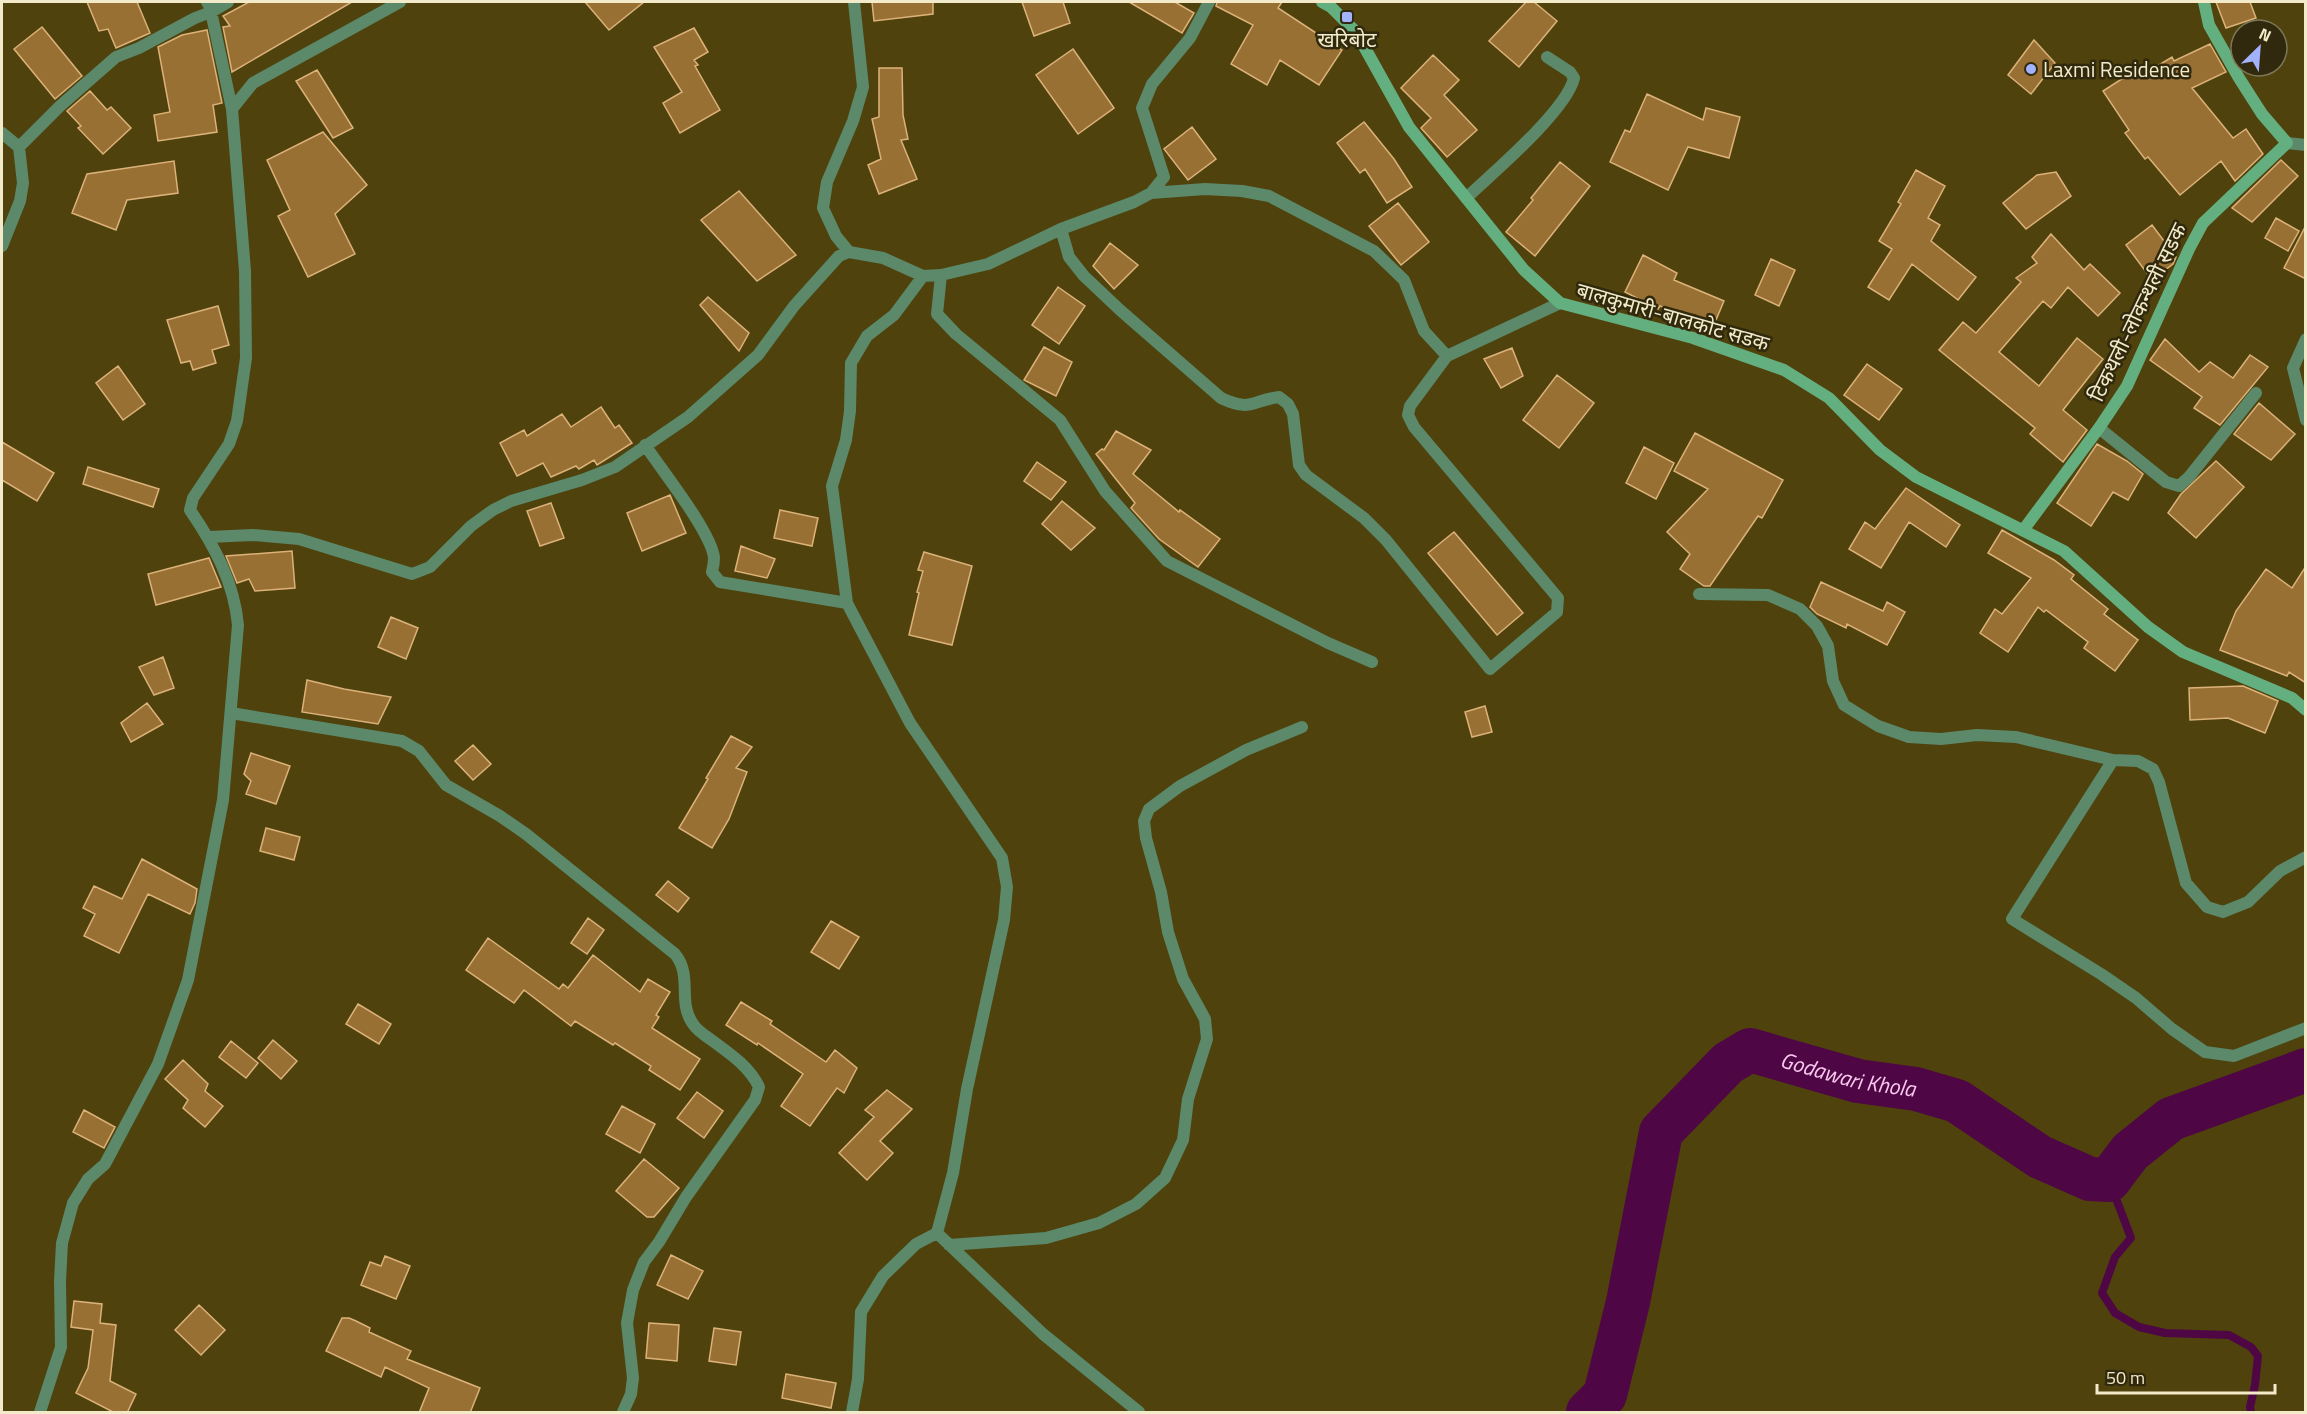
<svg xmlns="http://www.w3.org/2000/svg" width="2307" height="1414" font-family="'Titillium Web','Noto Sans Devanagari',sans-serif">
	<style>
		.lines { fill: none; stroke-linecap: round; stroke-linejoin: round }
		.stream { stroke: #4e0645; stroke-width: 8 }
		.river { stroke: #4e0645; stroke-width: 44 }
		.building { fill: #997034; stroke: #dcb279; stroke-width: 1.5 }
		.street { stroke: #5b896a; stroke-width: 12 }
		.secondary { stroke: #64af7f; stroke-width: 12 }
		.poi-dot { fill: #a2b2fd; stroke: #30290d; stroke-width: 2 }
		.labels { text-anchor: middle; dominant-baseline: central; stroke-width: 5; stroke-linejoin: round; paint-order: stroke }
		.poi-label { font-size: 21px; fill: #f3eac9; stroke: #30290d }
		.street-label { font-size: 21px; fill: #f3eac9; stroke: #30290d }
		.water-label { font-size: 22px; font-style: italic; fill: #f8c8ed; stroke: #30290d }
	</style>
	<rect width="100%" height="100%" fill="#4f420d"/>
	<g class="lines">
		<!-- stream -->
		<path class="stream" d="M2109 1180 2131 1238 2115 1257 2102 1293 2115 1313 2139 1327 2165 1333 2229 1335 2251 1347 2258 1356 2255 1385 2250 1407 2251 1412"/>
		<!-- river -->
		<path class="river" id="s1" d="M1588 1412 1605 1395 1628 1302 1661 1132 1728 1063 1750 1050 1858 1081 1916 1089 1957 1101 2040 1157 2090 1179 2109 1180 2130 1152 2171 1119 2306 1070"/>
	</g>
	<!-- building -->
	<path class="building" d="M87 2H137L150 33 116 48 108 29 99 31Z
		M249 2H352L232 72 223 27 230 26 223 16Z
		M585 2H644L609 30Z
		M872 2H933V14L874 21Z
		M1022 2H1063L1070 23 1034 36Z
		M1129 2H1175L1194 13 1182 33Z
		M1217 2H1282L1278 8 1342 50 1319 85 1280 60 1267 85 1231 64 1253 25 1216 6Z
		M1526 2H1534L1557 21 1519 67 1489 41Z
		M2216 2H2250L2256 18 2226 28Z
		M42 27 82 76 55 99 14 49Z
		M694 28 708 52 694 60 698 65 695 66 720 110 680 133 663 103 682 92 654 47Z
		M207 30 222 103 213 105 217 132 158 141 154 115 170 112 158 47 182 35Z
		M2034 40 2055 63 2031 94 2008 75Z
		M2210 44 2226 72 2192 88 2233 138 2246 129 2263 154 2235 181 2221 161 2180 195 2148 157 2145 159 2125 133 2129 130 2103 91 2134 71 2139 77 2172 57 2174 61Z
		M1073 49 1114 108 1078 134 1036 75Z
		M1433 55 1459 80 1444 95 1477 130 1447 157 1421 128 1431 118 1401 88Z
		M879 68H902L903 115 908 139 901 140 917 179 879 194 868 165 881 159 872 119 879 117Z
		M317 70 353 128 333 138 296 81Z
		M90 91 107 110 111 107 131 128 103 154 78 128 81 126 67 111Z
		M1647 94 1703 120 1706 108 1740 117 1729 158 1688 147 1668 190 1610 162 1625 130 1630 132Z
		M1364 122 1394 159 1412 187 1387 203 1365 169 1360 173 1337 143Z
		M1192 127 1216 159 1188 180 1164 149Z
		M323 132 367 185 335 214 355 254 308 277 278 216 290 210 267 160Z
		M2281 160 2298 176 2252 222 2232 208Z
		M174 161 178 193 127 200 116 230 72 213 87 174Z
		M1560 162 1590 186 1535 256 1506 232 1533 200 1531 198Z
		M1916 170 1945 186 1928 218 1940 225 1931 241 1976 277 1958 300 1912 264 1889 300 1868 287 1892 249 1879 241 1901 204 1898 202Z
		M2056 172 2071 196 2026 229 2003 203 2037 175Z
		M739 191 796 255 757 281 701 220Z
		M1398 203 1429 242 1401 265 1369 226Z
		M2276 218 2299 231 2288 251 2265 238Z
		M2152 225 2176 257 2173 264 2152 280 2126 245Z
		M2306 225V279L2284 268Z
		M2051 234 2084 270 2090 264 2120 293 2098 316 2068 287 2051 308 2043 301 1999 352 2039 386 2077 338 2103 359 2063 410 2087 430 2063 462 2030 434 2035 428 1939 350 1963 322 1976 333 2021 282 2016 278 2037 263 2032 257Z
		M1110 243 1138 265 1114 289 1093 266Z
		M1643 255 1677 273 1674 280 1724 301 1713 327 1660 306 1658 309 1625 292Z
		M1771 259 1795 270 1779 306 1755 295Z
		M1058 287 1085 306 1059 344 1032 325Z
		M708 297 749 333 739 351 700 305Z
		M218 306 229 345 212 350 216 363 193 370 190 361 181 363 167 320Z
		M2165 339 2199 372 2210 362 2233 378 2250 355 2268 367 2220 425 2194 408 2202 397 2150 360Z
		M1044 347 1072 362 1056 396 1024 380Z
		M1512 348 1523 376 1501 388 1484 359Z
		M1867 364 1902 389 1879 420 1844 395Z
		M118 366 145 404 123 420 96 383Z
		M1557 375 1594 403 1559 448 1523 420Z
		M2259 403 2295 434 2271 460 2234 434Z
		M601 407 615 428 619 425 632 443 597 465 594 460 579 469 576 466 551 477 543 463 517 476 500 443 524 430 527 436 562 414 571 427Z
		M1116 431 1151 450 1133 474 1179 512 1180 510 1220 539 1198 567 1159 539 1131 508 1135 503 1096 454 1102 449 1104 450Z
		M1695 433 1783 480 1762 518 1758 516 1710 586H1704L1680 569 1690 554 1667 532 1708 489 1674 471Z
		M2 442 54 473 37 501 2 480Z
		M2097 444 2127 461 2143 474 2128 500 2113 492 2091 526 2057 503Z
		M1644 447 1674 463 1656 499 1626 483Z
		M2216 461 2244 487 2196 538 2168 513 2181 494Z
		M1037 462 1066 482 1051 500 1024 481Z
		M88 467 159 489 153 507 83 484Z
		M1906 488 1960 525 1946 547 1909 522 1881 568 1849 549 1865 522 1875 529Z
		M670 495 686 533 642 551 627 513Z
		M1062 501 1095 528 1071 550 1042 524Z
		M551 503 564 538 540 546 527 511Z
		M780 510 818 518 812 546 774 538Z
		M2002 530 2054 560 2074 575 2071 579 2108 609 2104 614 2138 640 2115 671 2084 648 2088 642 2046 610 2044 612 2038 607 2008 652 1980 633 1995 609 2002 614 2031 578 1988 553Z
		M1454 532 1523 613 1497 635 1428 553Z
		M741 546 775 559 767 578 735 571Z
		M292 551 295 588 255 591 249 579 237 583 226 556Z
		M924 552 972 566 952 645 909 635 919 593 917 592 923 571 918 570Z
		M209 558 221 587 156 605 148 574Z
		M2306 566V683L2289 672 2287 676 2220 650 2236 611 2266 569 2292 588Z
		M1821 582 1883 611 1887 602 1905 612 1887 645 1847 624 1846 628 1817 614 1810 607Z
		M391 617 418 628 406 659 378 647Z
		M163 657 174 688 154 695 139 667Z
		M307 680 344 689 391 697 378 724 302 712Z
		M2243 686 2278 701 2265 733 2228 718 2190 720 2189 688Z
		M147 703 163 724 131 742 121 723Z
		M1485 706 1492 732 1472 737 1465 712Z
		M731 736 752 747 736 768 747 772 729 819 712 848 679 828 708 779 706 778Z
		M473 745 491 764 473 780 455 761Z
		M251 753 290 766 276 804 246 794 251 781 244 774Z
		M266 828 300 837 294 860 260 851Z
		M142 859 197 889 195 903 190 914 148 894 119 953 84 936 95 914 83 908 94 886 122 899Z
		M668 881 689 898 678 912 656 895Z
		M588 918 604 930 587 954 571 943Z
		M831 921 859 937 839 969 811 952Z
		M488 938 559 989 563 984 568 988 593 955 640 992 648 979 670 992 656 1015 659 1017 652 1028 700 1059 680 1090 649 1070 651 1066 615 1043 613 1045 575 1021 571 1026 524 990 514 1003 466 970Z
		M741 1002 772 1021 770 1024 826 1062 835 1050 857 1068 844 1093 837 1088 810 1126 781 1106 803 1074 758 1043 757 1045 726 1025Z
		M358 1004 391 1024 379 1044 346 1024Z
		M273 1040 297 1061 281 1079 258 1058Z
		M231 1041 258 1063 246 1078 219 1057Z
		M183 1060 208 1084 205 1091 223 1106 205 1127 183 1108 188 1100 165 1079Z
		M887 1090 912 1109 880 1141 893 1153 867 1180 839 1153 874 1117 865 1110Z
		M697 1092 723 1111 704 1138 677 1118Z
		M622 1106 655 1124 640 1153 606 1134Z
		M84 1110 115 1127 104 1148 73 1132Z
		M644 1159 679 1188 654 1217H647L616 1191Z
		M671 1255 703 1271 688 1299 657 1285Z
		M385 1256 410 1266 396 1299 361 1285 370 1262 381 1266Z
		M74 1301 102 1304 100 1323 116 1325 110 1381 136 1394 127 1413H115L76 1393 88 1368 93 1330 71 1327Z
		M199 1305 225 1330 201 1355 175 1330Z
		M342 1318H349L356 1321 370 1328 369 1332 411 1351 407 1359 480 1388 470 1413H419L429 1388 385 1367 381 1377 326 1351Z
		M649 1323 679 1325 677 1361 646 1358Z
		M714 1328 741 1332 736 1365 709 1361Z
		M786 1374 836 1383 831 1408 782 1398Z"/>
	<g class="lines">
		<!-- street -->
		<path class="street" d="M232 109 253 83 400 2
			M2 133 19 147
			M2287 143 2306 145
			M19 147 60 106 116 57 139 48 195 18 211 12 228 2
			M1151 193 1205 189 1242 191 1269 196 1374 251 1404 280 1424 331 1447 356 1560 303
			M1466 198C1492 174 1567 110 1574 78L1570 72 1547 57
			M1061 229 1069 257 1084 276 1120 310 1221 398C1251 412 1250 401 1279 397L1288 404 1293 414 1299 465 1306 475 1364 518 1386 540 1490 669 1557 612 1558 598 1414 427 1408 415 1410 406 1447 356
			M2 246 20 201 23 183 19 147
			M849 252 836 236 823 208 827 182 853 121 863 87 854 2
			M941 275 937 314 956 334 1060 420 1105 491 1167 561 1328 643 1372 662
			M2306 339 2293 368 2306 420
			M2099 428 2166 482 2179 486 2189 477 2256 393
			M645 445C661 469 712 533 714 558 714 563 713 568 712 572L720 582 847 603
			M209 537 253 535 299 539 412 574 430 567 471 526 493 510 511 501 582 480 615 467 688 417 758 355 794 306 839 256 849 252 883 258 923 276 941 275 988 264 1061 229 1134 202 1151 193 1164 177 1142 108 1152 84 1190 38 1209 2
			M1699 594 1768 595 1800 609 1817 626 1828 646 1833 681 1844 705 1878 726 1909 737 1941 739 1977 735 2016 737 2113 760 2138 761 2153 769 2159 782 2186 883 2207 907 2223 912 2248 902 2280 871 2306 857
			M231 713 402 741 419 751 446 785 500 816 526 834 675 954C693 976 677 1002 693 1024 697 1030 704 1035 710 1039 729 1053 749 1066 759 1087L755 1100 686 1197 659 1242 644 1262 633 1290 627 1323 633 1378 631 1394 623 1412
			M2113 760 2012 919 2101 974 2136 998 2172 1029 2205 1052 2234 1056 2306 1028
			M937 1233 1043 1334 1139 1412
			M949 1245 1046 1238 1099 1223 1136 1204 1165 1178 1183 1140 1188 1099 1207 1039 1205 1019 1183 979 1168 932 1161 892 1146 838 1144 821 1149 809 1180 786 1246 750 1302 727
			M40 1412 61 1347 60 1281 62 1243 73 1203 88 1179 105 1164 158 1064 188 980 223 800 238 625C234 582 214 545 190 510L193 498 229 444 237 421 246 358 245 271 232 109 210 7 207 2
			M852 1412 858 1379 861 1312 883 1276 916 1244 937 1233 953 1173 967 1089 1004 920 1007 887 1002 858 910 723 847 603 832 486 846 440 850 411 851 363 867 336 894 315 923 276"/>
		<!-- secondary -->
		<path class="secondary" d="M1322 2 1331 7 1356 32 1409 127 1524 270 1560 303 1693 338 1784 370 1829 398 1880 450 1916 477 2064 551 2148 627 2183 652 2292 698 2306 710
			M2024 529 2099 428 2127 386 2189 249 2203 223 2287 143 2262 114 2239 78 2209 25 2204 2"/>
	</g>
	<!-- markers -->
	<g class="poi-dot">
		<rect x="1341" y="11" width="12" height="12" rx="3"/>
		<circle cx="2031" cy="69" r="6"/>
	</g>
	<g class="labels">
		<!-- poi labels -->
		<g class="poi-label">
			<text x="1347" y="39">खरिबोट</text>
			<text x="2043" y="69" text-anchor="start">Laxmi Residence</text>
		</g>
		<!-- street labels -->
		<g class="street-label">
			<text transform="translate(2137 312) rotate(-64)">टिकथली-लोकन्थली सडक</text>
			<text transform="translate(1673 316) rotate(16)">बालकुमारी-बालकोट सडक</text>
		</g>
		<!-- water labels -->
		<g class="water-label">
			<text stroke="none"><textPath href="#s1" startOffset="516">Godawari Khola</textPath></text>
		</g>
	</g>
	<!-- border -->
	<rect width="2307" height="1414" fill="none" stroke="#f3eac9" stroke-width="6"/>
	<!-- north arrow -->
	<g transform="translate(2259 48) rotate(25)"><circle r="28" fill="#30290d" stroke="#7e7658" stroke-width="1.5"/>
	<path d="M0-4.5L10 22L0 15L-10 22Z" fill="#a2b2fd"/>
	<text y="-9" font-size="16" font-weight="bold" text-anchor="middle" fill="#f3eac9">N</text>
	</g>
	<!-- scale -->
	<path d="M2097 1384v9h178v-9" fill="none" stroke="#f3eac9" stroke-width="3"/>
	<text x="2106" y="1384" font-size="18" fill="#f3eac9" stroke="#30290d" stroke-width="4.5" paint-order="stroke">50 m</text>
</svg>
